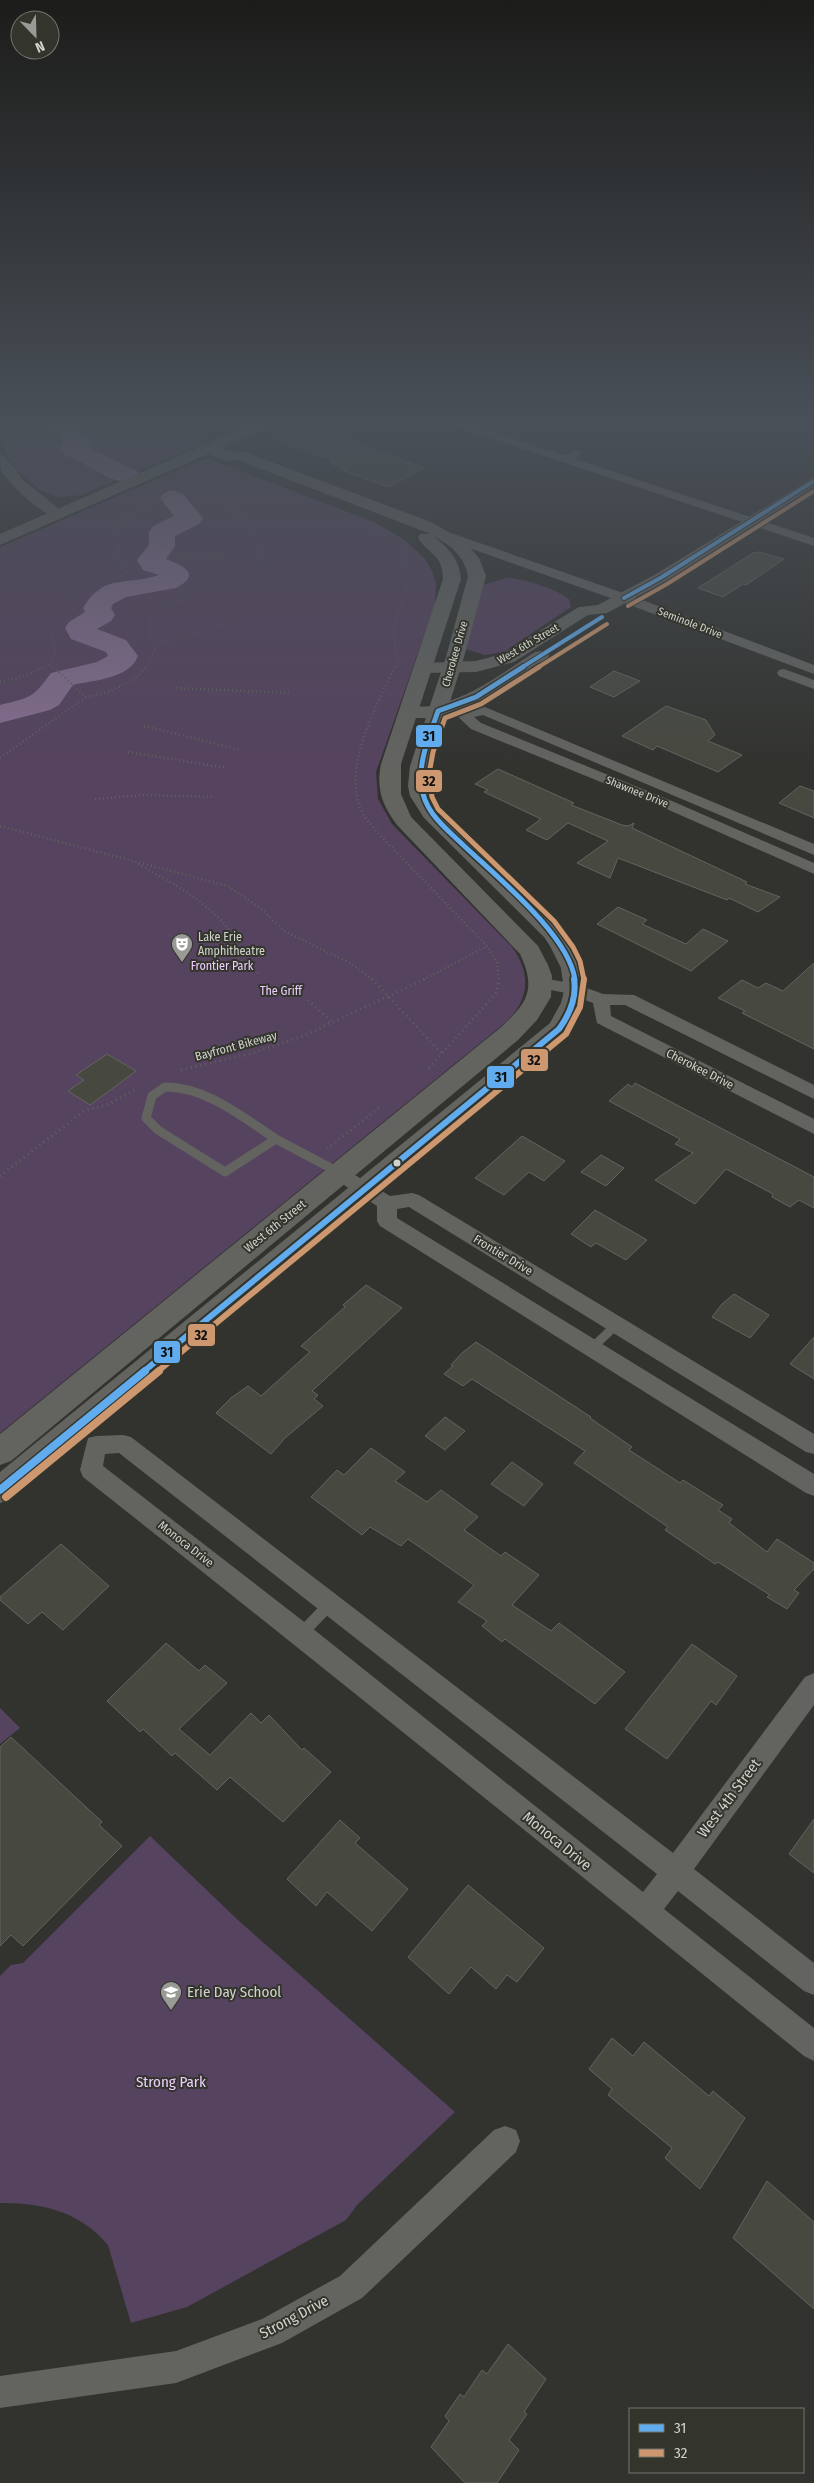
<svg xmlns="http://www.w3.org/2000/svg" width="814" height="2483" font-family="'Fira Sans Condensed',sans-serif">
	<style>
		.green { fill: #56435f }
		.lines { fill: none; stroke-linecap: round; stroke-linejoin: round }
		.river { fill: #856e90; fill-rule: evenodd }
		.building { fill: #474940; stroke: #636460 }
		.path-far2 { stroke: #60615e; stroke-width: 2; stroke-dasharray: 0.5 2.5; stroke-linecap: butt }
		.path-far1 { stroke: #60615e; stroke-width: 2.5; stroke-dasharray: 1 3; stroke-linecap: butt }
		.path { stroke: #60615e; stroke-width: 3; stroke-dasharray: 1 4; stroke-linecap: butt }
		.service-far2 { stroke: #636460; stroke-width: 6 }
		.service-far1 { stroke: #636460; stroke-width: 9 }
		.service { stroke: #636460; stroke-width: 12 }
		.minor { fill: #636460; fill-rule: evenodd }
		.tertiary { fill: #636460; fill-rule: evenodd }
		.secondary { fill: #636460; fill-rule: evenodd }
		.bus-1-far3-casing { stroke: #33352d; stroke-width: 6 }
		.bus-1-far2-casing { stroke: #33352d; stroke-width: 8 }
		.bus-1-far1-casing { stroke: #33352d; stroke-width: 10 }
		.bus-1-casing { stroke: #33352d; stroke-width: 11 }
		.bus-2-far3-casing { stroke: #33352d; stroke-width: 6 }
		.bus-2-far2-casing { stroke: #33352d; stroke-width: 8 }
		.bus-2-far1-casing { stroke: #33352d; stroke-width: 10 }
		.bus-2-casing { stroke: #33352d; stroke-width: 11 }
		.bus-1-far3 { stroke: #60acee; stroke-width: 4 }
		.bus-1-far2 { stroke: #60acee; stroke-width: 5 }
		.bus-1-far1 { stroke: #60acee; stroke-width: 6 }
		.bus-1 { stroke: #60acee; stroke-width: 8 }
		.bus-2-far3 { stroke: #cd976f; stroke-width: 4 }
		.bus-2-far2 { stroke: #cd976f; stroke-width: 5 }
		.bus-2-far1 { stroke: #cd976f; stroke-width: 6 }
		.bus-2 { stroke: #cd976f; stroke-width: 8 }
		.bus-dot { fill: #d0d2cc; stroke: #33352d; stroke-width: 2 }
		.labels { text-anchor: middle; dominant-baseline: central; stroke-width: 4; stroke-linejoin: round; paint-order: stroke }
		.far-street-label { font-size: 11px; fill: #d0d2cc; stroke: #33352d }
		.poi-label { font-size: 12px; fill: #d0d2cc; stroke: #33352d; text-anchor: start }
		.park-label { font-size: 12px; fill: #edcdfe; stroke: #33352d }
		.street-label { font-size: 12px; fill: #d0d2cc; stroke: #33352d }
		.near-street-label { font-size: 15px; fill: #d0d2cc; stroke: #33352d }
		.near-poi-label { font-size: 15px; fill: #d0d2cc; stroke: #33352d; text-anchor: start }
		.near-park-label { font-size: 15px; fill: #edcdfe; stroke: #33352d }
		.line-badge { stroke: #33352d; stroke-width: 2 }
		.pale-badge-label { font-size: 14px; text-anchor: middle; font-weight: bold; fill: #111 }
	</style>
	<rect width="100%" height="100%" fill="#32332f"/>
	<!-- green -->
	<path class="green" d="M0 420H200L210 429 202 436 208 442 82 495 58 497 50 495 39 489 13 466 0 440Z
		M203 459H209L374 522 405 540 425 559 433 573 436 584 435 604 376 772 378 799 392 824 512 947C532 974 529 1001 505 1023L0 1433V547Z
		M506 578C523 578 556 589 569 599L571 607 504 652 485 655 465 649 483 585Z
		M0 1708 20 1728 0 1744Z
		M150 1836 238 1920 455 2112 357 2205 346 2220 187 2307 131 2323 108 2245C81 2212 41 2202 0 2203V1976L11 1965 23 1963Z"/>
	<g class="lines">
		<!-- river -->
		<path class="river" d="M35 420C58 418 77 421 91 441L87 447 137 471 141 476 137 481C117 486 96 471 80 461 72 457 65 457 60 450L64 440 39 425Z
			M173 490 182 493 203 518 199 524 175 536V546L166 559C182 565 203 574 176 588L126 597 113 604 111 608 115 615 111 621 97 629 126 640 138 656C129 679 94 680 73 685L59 705 50 710 0 723V705C31 697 32 699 51 673L97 662 108 656 106 652 71 639 65 628 69 622 85 612 83 608C103 573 127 586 159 575L143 570 137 560 149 545V532L153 526 174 516 160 498 164 493Z"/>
	</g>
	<!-- building -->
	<path class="building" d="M311 420H385L342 438 424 468 389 487 386 486 343 471 347 470 331 463 335 461 271 438Z
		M759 552 784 559 746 585 743 584 723 597 698 588 753 553Z
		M614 671 640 681 614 697 590 687Z
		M666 706 706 720 715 735 708 741 742 755 718 772 657 746 653 750 622 736Z
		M498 769 574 803 571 805 622 825 628 826 634 823 632 828 747 882 745 884 780 897 758 912 729 898 727 900 618 858 610 878 577 863 608 841 568 823 547 840 526 830 541 819 484 792 488 790 475 784Z
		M800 786 814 791V818L779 803Z
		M618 907 647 920 642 924 686 944 703 929 728 941 691 971 597 924Z
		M814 963V1049L742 1013 745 1011 718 998 742 980 758 988 766 983 783 991Z
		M107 1054 136 1071 90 1105 68 1091 84 1080 76 1075Z
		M635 1083 814 1177V1208L799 1200 790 1207 772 1197 773 1194 726 1169 695 1204 655 1180 693 1153 675 1144 680 1139 609 1101 628 1084 632 1087Z
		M522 1136 565 1161 544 1181 529 1172 504 1195 475 1178Z
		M601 1155 624 1168 606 1186 581 1172Z
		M595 1210 647 1240 626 1260 596 1243 591 1247 571 1234Z
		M366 1285 402 1308 312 1391 318 1395 314 1399 323 1406 285 1438 271 1454 216 1413 231 1398 248 1386 261 1396 310 1352 301 1346 345 1307 343 1305Z
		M734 1294 769 1315 750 1338 712 1317 722 1304Z
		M814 1337V1379L790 1364Z
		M476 1342 591 1417 590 1418 632 1447 629 1450 680 1483 683 1480 723 1505 718 1510 732 1519 729 1523 767 1552 777 1539 814 1563V1569L794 1590 799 1593 787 1609 767 1597 770 1595 718 1562 715 1564 665 1530 668 1527 574 1463 585 1451 472 1379 463 1386 444 1374 453 1366 451 1365 462 1353Z
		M445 1417 465 1431 445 1450 425 1436Z
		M371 1448 405 1472 395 1481 427 1502 441 1490 478 1517 464 1530 501 1556 505 1552 539 1575 512 1605 551 1631 559 1623 625 1672 595 1704 505 1639 502 1642 482 1626 487 1621 458 1602 474 1585 408 1539 401 1546 370 1527 362 1535 311 1497 337 1470 344 1475Z
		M512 1462 543 1484 524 1506 491 1484Z
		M61 1544 109 1586 63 1630 42 1612 28 1624 0 1600V1597Z
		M166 1643 199 1671 205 1665 227 1683 179 1729 210 1755 251 1713 261 1723 269 1715 302 1750 304 1748 331 1772 283 1822 230 1777 217 1790 175 1753 172 1756 143 1729 140 1732 107 1701Z
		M692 1644 737 1676 716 1705 711 1701 667 1759 625 1729Z
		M11 1737 102 1822 99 1825 122 1846 23 1946 11 1935 0 1946V1747Z
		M814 1819V1873L789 1854Z
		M340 1820 360 1838 355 1843 408 1889 372 1931 327 1892 316 1906 287 1879Z
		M468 1885 544 1948 517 1982 507 1975 496 1989 471 1967 449 1994 408 1957Z
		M612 2038 633 2056 644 2042 709 2096 713 2091 745 2118 700 2189 665 2158 672 2148 608 2095 612 2089 589 2069Z
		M767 2181 814 2222V2309L733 2238Z
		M508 2344 546 2379 524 2412 527 2414 509 2440 519 2450 497 2483H465L431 2447 449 2421 445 2416 460 2394 464 2397 482 2370 487 2374Z"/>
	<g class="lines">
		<!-- path-far2 -->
		<path class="path-far2" d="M373 527 396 541 407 557 405 578 407 587 393 632 398 661 394 668
			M164 541V545L170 550 184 554 221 553
			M155 649 150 628 152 615 163 608 195 596 209 571
			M49 665C59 653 56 638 48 626 57 612 69 592 85 585 99 579 114 583 126 572L118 556 119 543 116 534C118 525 126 520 134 514 159 495 185 488 217 490
			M42 668 49 665 56 668
			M146 668 155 649 160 644 230 621 245 608 263 584 266 570 246 522 216 494 221 487 244 476"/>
		<!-- path-far1 -->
		<path class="path-far1" d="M53 667 86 697
			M395 667C376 706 341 769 362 812 366 819 372 825 376 831L487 946 497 962 499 980
			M0 682 27 675 44 667
			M176 688 289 693
			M144 726 241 750
			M128 752 227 768
			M0 758 86 697 109 692 135 679 146 667
			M95 799 143 795 215 797
			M0 826 228 886 260 908 286 932 350 963 373 980
			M138 864C176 886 213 903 237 941L232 953 220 959 194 964
			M232 953 259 974
			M423 980 487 946"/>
		<!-- path -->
		<path class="path" d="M372 979 443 1055
			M308 1000 332 1022
			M429 1068 497 992 499 979
			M181 1070 249 1054 303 1036 425 979
			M327 1149 381 1106
			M0 1176 84 1111 109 1104 136 1089"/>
		<!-- service-far2 -->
		<path class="service-far2" d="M566 459 577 453"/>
		<!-- service-far1 -->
		<path class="service-far1" d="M165 1087C207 1087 242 1117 276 1139L225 1172 158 1130 146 1118 152 1096Z
			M276 1139 340 1173
			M593 1347 617 1324"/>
		<!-- service -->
		<path class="service" d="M301 1634 330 1604"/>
		<!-- minor -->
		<path class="minor" d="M442 420H457L814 538V546L443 422Z
			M788 420H804L814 423V429L789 422Z
			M448 532 629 595 814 665V674L619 601 444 539 442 536Z
			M784 669 814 680V689L779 676 777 673 779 670Z
			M485 707 814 844V855L483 715 474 717 481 723 672 801 814 863V874L662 807 471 729 455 714 462 710Z
			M542 978 576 984 603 994 634 995 814 1085V1099L625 1005H610L611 1016 814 1119V1134L597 1023 593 1003 566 993 536 987 533 983 536 979Z
			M340 1166 390 1196 412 1193 419 1195 814 1434V1454L806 1452 409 1207 397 1209V1218L814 1474V1496L806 1493 380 1226 377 1221V1206L333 1178 330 1173 333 1168Z
			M123 1435 131 1437 673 1853 805 1677 814 1673V1705L694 1869 814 1963V1995L804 1991 678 1891 664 1909 814 2028V2061L804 2056C564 1862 325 1668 83 1477L80 1470 88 1438 96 1436ZM119 1453 657 1874 643 1892 312 1628 103 1466 105 1454Z
			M505 2126 516 2130 520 2141 516 2152 362 2298 282 2343 176 2383 0 2408V2376L176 2351 262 2319 340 2276 494 2130Z"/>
		<!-- tertiary -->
		<path class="tertiary" d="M0 455 5 456 23 480 63 512 65 515 63 518C49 522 8 484 1 470 0 466 0 460 0 455Z
			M814 477V487L668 580 607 613 588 615 514 662 476 672 423 673 417 672 415 668 417 664 423 663 476 661 502 654 579 607 598 605 656 574Z
			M541 651 547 652 549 656 547 660C507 685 453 728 403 716L400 712 403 708C414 705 426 708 437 705 473 696 504 672 535 652Z"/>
		<!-- secondary -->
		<path class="secondary" d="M261 420H280L278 423 221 448 229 451 245 452 431 522 464 541 479 558 486 576 464 657 430 766 428 786 430 796 439 810 560 927C592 970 597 989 568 1035L398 1174 11 1499 0 1503V1472L550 1023 561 1003 564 991 561 968 550 946 544 937 424 818 410 796 408 786 410 766 446 657 468 576C464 556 451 545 433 536 448 547 460 560 461 579L401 764V794L411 817 538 946 548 965 552 976 551 997 537 1020 518 1040 11 1461 0 1465V1434L500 1028C527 1003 537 990 520 954L397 825C382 805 376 789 381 764L443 579C443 554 429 555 418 538L420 534H431L238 460 227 461 208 454 0 545V534Z"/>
		<!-- bus-1-far3 casing -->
		<g class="bus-1-far3-casing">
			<path id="bus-1-far3" d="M624 598 662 577 814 481
				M521 668 602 617"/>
		</g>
		<!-- bus-1-far2 casing -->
		<g class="bus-1-far2-casing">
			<path id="bus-1-far2" d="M523 667 476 697 438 711C430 735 419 759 421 784 424 811 442 825 460 842 494 875 569 934 575 980"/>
		</g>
		<!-- bus-1-far1 casing -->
		<g class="bus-1-far1-casing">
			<path id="bus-1-far1" d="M143 1372 559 1029C570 1014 577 998 574 979"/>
		</g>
		<!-- bus-1 casing -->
		<g class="bus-1-casing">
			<path id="bus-1" d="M0 1490 145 1371"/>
		</g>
		<!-- bus-2-far3 casing -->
		<g class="bus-2-far3-casing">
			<path id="bus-2-far3" d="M628 606 667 584 814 491
				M537 668 607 624"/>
		</g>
		<!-- bus-2-far2 casing -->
		<g class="bus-2-far2-casing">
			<path id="bus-2-far2" d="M539 667 481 704 445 718 433 752 429 774 432 797 438 809 554 921 573 947 580 961 584 980"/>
		</g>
		<!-- bus-2-far1 casing -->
		<g class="bus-2-far1-casing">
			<path id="bus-2-far1" d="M157 1372 566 1034 580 1007 584 979"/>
		</g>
		<!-- bus-2 casing -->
		<g class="bus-2-casing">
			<path id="bus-2" d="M6 1497 159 1371"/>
		</g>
		<!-- bus-1-far3 -->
		<use href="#bus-1-far3" class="bus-1-far3"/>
		<!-- bus-1-far2 -->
		<use href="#bus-1-far2" class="bus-1-far2"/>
		<!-- bus-1-far1 -->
		<use href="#bus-1-far1" class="bus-1-far1"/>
		<!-- bus-1 -->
		<use href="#bus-1" class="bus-1"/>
		<!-- bus-2-far3 -->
		<use href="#bus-2-far3" class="bus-2-far3"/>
		<!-- bus-2-far2 -->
		<use href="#bus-2-far2" class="bus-2-far2"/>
		<!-- bus-2-far1 -->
		<use href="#bus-2-far1" class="bus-2-far1"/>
		<!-- bus-2 -->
		<use href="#bus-2" class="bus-2"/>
	</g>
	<!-- sky -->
	<linearGradient id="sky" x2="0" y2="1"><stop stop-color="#1c1c1a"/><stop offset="0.55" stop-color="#495058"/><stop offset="1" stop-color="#495058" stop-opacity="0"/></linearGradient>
	<rect width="814" height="767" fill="url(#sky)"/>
	<!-- icons -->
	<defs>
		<g id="theatre-pin" transform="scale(1.125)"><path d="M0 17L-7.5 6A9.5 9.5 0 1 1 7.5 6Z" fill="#999a95" stroke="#33352d"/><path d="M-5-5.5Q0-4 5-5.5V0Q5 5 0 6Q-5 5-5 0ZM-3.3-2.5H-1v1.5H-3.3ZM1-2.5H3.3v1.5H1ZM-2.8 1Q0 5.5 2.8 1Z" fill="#fff"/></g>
		<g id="school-pin" transform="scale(1.125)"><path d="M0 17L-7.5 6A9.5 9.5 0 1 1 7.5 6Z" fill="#999a95" stroke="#33352d"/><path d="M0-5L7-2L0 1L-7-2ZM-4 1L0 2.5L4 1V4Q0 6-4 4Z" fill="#fff"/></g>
	</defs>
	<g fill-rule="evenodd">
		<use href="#theatre-pin" x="182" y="944"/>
		<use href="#school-pin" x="171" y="1992"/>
	</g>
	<!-- markers -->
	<circle class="bus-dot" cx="397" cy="1163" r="4.5"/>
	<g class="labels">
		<!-- far-street labels -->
		<g class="far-street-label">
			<text transform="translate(690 623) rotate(21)">Seminole Drive</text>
			<text transform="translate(528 644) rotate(-30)">West 6th Street</text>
			<text transform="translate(455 654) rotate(-74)">Cherokee Drive</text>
			<text transform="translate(637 792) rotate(22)">Shawnee Drive</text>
		</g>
		<!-- poi labels -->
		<g class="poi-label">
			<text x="198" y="937">Lake Erie<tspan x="198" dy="14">Amphitheatre</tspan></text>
		</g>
		<!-- park labels -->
		<g class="park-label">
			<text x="222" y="966">Frontier Park</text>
			<text x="281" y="991">The Griff</text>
		</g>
		<!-- street labels -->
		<g class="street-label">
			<text transform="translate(236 1046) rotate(-15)">Bayfront Bikeway</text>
			<text transform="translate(700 1069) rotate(27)">Cherokee Drive</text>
			<text transform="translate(275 1226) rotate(-39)">West 6th Street</text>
			<text transform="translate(503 1255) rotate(31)">Frontier Drive</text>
			<text transform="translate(186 1544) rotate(38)">Monoca Drive</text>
		</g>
		<!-- near-street labels -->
		<g class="near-street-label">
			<text transform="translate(729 1798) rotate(-53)">West 4th Street</text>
			<text transform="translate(557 1841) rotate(39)">Monoca Drive</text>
			<text transform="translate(294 2317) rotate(-28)">Strong Drive</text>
		</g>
		<!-- near-poi labels -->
		<g class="near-poi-label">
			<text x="187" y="1992">Erie Day School</text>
		</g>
		<!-- near-park labels -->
		<g class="near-park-label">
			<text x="171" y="2082">Strong Park</text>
		</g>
	</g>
	<g class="line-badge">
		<rect x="415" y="724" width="28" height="24" rx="5" fill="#60acee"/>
		<rect x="415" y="769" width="28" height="24" rx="5" fill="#cd976f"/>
		<rect x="520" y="1048" width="29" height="24" rx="5" fill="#cd976f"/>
		<rect x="486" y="1065" width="29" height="24" rx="5" fill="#60acee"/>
		<rect x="187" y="1323" width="29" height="24" rx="5" fill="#cd976f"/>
		<rect x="153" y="1340" width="28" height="24" rx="5" fill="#60acee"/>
	</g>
	<g class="pale-badge-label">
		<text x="429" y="741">31</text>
		<text x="429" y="786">32</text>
		<text x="534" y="1065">32</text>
		<text x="501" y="1082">31</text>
		<text x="201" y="1340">32</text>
		<text x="167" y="1357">31</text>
	</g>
	<!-- legend -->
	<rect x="629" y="2408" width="175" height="65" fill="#33352d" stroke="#72746d"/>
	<rect x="639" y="2424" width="25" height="8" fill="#60acee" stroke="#72746d"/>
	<text x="674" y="2433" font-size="15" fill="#d0d2cc">31</text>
	<rect x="639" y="2449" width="25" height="8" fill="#cd976f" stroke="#72746d"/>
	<text x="674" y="2458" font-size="15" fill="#d0d2cc">32</text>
	<!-- north arrow -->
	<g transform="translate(35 35) rotate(157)"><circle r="24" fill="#33352d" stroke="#72746d"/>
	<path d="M0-4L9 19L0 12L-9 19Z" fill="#999a95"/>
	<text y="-8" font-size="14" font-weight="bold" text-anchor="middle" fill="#d0d2cc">N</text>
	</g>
</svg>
